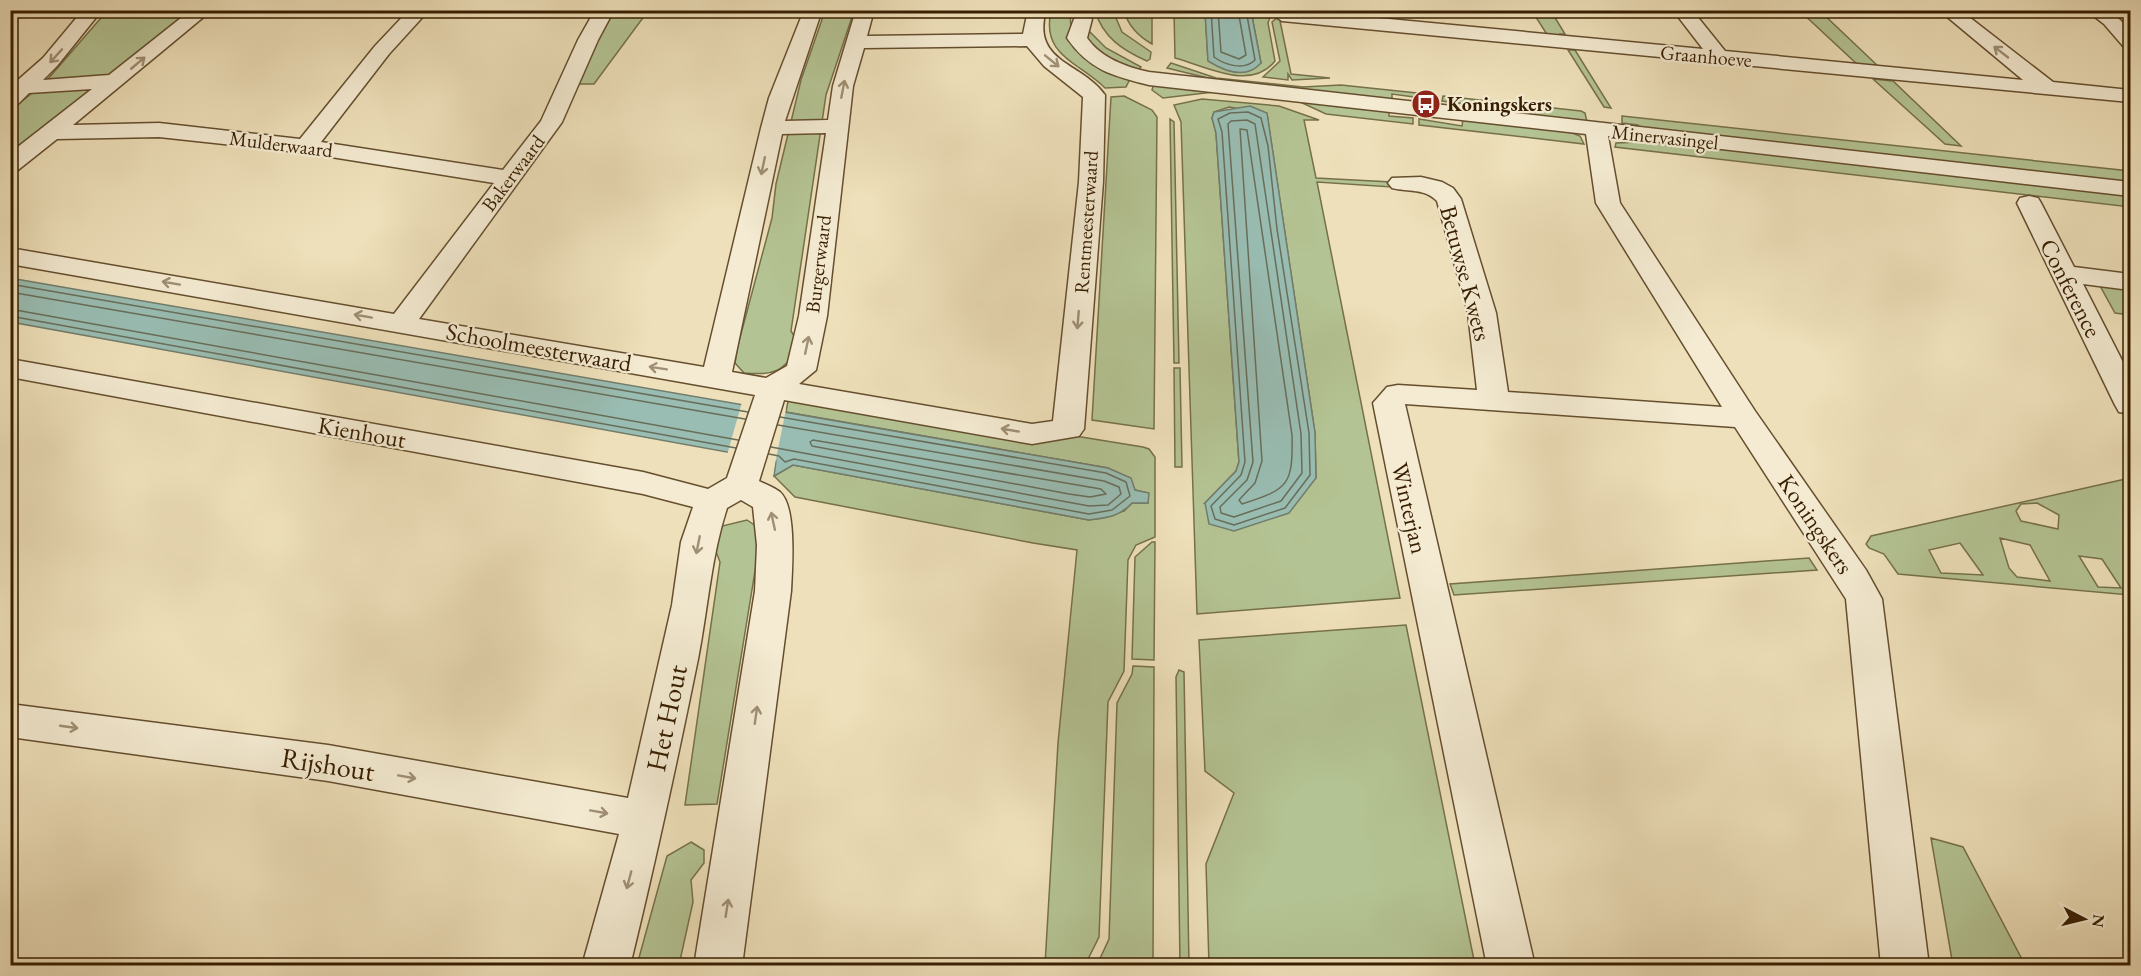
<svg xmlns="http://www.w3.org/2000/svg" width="2141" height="976" font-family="'EB Garamond',serif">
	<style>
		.green { fill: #b4c393; stroke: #76704a; stroke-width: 1.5; fill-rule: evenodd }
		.water { fill: #99bdb3; stroke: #727d6b; stroke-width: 1.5 }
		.pier { fill: #eee0ba }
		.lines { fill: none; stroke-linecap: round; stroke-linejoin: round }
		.shore { stroke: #686e5a; stroke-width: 1.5 }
		.minor-casing { stroke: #654e2e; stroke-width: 3 }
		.minor { fill: #f4ebd2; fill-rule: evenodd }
		.oneway { stroke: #9f8f74 }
		.labels { text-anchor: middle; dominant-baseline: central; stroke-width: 4.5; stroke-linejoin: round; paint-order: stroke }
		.far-street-label { font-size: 20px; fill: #371e00; stroke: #f4ebd2 }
		.far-poi-label { font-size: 20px; font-weight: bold; fill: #371e00; stroke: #f4ebd2; text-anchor: start }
		.street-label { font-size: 24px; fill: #371e00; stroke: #f4ebd2 }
		.near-street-label { font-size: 28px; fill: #371e00; stroke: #f4ebd2 }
	</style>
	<rect width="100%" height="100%" fill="#eee0ba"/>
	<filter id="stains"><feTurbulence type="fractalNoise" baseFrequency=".00333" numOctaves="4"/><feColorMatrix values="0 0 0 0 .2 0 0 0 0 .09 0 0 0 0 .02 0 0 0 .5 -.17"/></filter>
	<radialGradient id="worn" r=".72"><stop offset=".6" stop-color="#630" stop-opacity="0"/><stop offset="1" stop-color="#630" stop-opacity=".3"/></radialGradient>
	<!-- green -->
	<path class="green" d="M107 11H194L106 78 47 80Z
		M608 11H648L594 84H576Z
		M825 11H854L826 95 791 331 800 345C783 373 775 375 744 373L735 363 738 345 772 218 776 184 801 80Z
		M1051 11H1070L1071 29 1130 79 1126 87 1105 88C1079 62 1041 56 1051 11Z
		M1095 11H1113L1122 32 1151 52 1150 59 1147 61C1122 50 1103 37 1095 11Z
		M1124 11H1152V44C1138 36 1128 25 1124 11Z
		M1174 11H1205L1208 60C1231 75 1237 74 1261 63L1251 11H1275L1276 15 1270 17 1268 23 1275 61C1251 92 1206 66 1175 58Z
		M1532 11H1551L1565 34H1560L1561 37 1548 36Z
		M1800 11H1820L1879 67 1858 65Z
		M1279 16 1291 74 1330 78 1292 80 1288 74V80L1263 77 1280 61 1272 22Z
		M1085 32H1090L1106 48 1141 67 1136 72 1120 67 1090 47Z
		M1568 50H1575L1611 108 1604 107Z
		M1171 63 1216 78 1303 87 1341 85 1436 95 1437 100 1392 94V101L1220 81 1167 68Z
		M1873 79 1893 81 1961 146 1945 144Z
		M1154 83 1214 92 1163 98 1152 90Z
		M92 87 90 91 11 153V110L36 90Z
		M1124 96 1152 110 1157 117 1154 429 1092 420 1111 97Z
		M1443 96 1581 111 1585 113 1587 122 1463 108 1464 104 1442 101Z
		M1202 99 1279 106 1319 120H1304L1316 178 1392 182V187L1317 182 1400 598 1197 614 1181 122 1174 105ZM1229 107 1267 114 1315 433 1316 478 1205 503 1236 471 1239 462 1216 133 1212 118 1214 112Z
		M1296 100 1389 111V116L1413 118V124L1326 114Z
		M1622 116 2130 171V183L1640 128 1638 125 1622 123Z
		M1170 119 1174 122 1179 363H1174Z
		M1419 119 1462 126 1463 119 1570 132 1580 136 1584 144 1419 125Z
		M1639 139 2130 195V207L1615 147 1616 143 1639 142Z
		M2099 284 2114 285 2130 291V315L2115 313Z
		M1174 368H1180L1182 467H1175Z
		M788 401 1069 435 1143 447 1149 449 1155 457V537L1136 545 1128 560 1124 671 1108 702 1099 937 1085 965H1045L1058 743 1077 550 1033 543 795 497 774 476 793 465 1089 520 1124 511 1132 503H1148V493L1135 490 1108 468 786 412Z
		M2130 478V595L1898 574 1884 554 1869 548 1866 544 1871 536ZM2037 503 2059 515 2058 529 2021 521 2016 511 2021 504ZM2000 538 2030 545 2050 581 2017 577 2009 568ZM1960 543 1983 575 1941 573 1929 550ZM2079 556 2102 559 2121 588 2098 587Z
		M747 520 759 528 757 559 717 804 685 805 720 562 715 549 718 527Z
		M1152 542H1155L1154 660 1132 659 1135 557Z
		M1809 558 1817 570 1454 595 1450 584Z
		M1406 625 1475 965H1209L1206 864 1234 793 1205 771 1199 640Z
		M1133 666 1154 667 1153 965H1097L1109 939 1117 703 1132 674Z
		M1179 670 1184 672 1189 966 1180 965 1176 677Z
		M1931 838 1963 847 2025 965H1968L1952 960Z
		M691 842 704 850V863L691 880 693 902 679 965H637L667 856Z"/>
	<!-- water -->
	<path class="water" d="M1205 11H1251L1261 63C1246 80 1224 71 1208 61Z
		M1250 106 1267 113 1315 433 1316 478 1289 513 1234 531 1209 524 1205 503 1236 471 1239 462 1216 133 1212 118 1214 112Z
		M10 278 1108 468 1131 478 1135 490 1149 493 1148 503H1132C1119 517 1107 518 1089 520L793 465 774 476 776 461 11 322Z"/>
	<!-- pier -->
	<path class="pier" d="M742 402 786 409 773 474H771L773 464 727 455Z"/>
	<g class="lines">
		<!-- shore -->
		<path class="shore" d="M1211 10 1214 57C1225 65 1244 71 1255 60L1246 10
			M1218 10 1221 52 1239 59 1246 55 1238 10
			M1248 112 1261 118 1268 146 1277 229 1309 433 1310 475 1285 508 1234 525 1215 519 1211 506 1241 475 1245 462 1222 132 1218 119 1230 113Z
			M1247 120 1255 124 1301 434 1302 473 1281 501 1234 517 1221 513 1220 507 1247 480 1253 462 1228 124 1231 121Z
			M1240 129 1247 130 1292 435C1293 485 1289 489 1242 504L1239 500 1255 483 1262 461Z
			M10 284 748 412
			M10 292 745 419
			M10 309 738 440
			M10 316 736 448
			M813 440 1101 489 1106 494 1090 497 1069 494 812 446 810 442Z
			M771 447 1089 506 1108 505 1121 494 1119 487 1104 481 778 425
			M769 454 779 456 785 462 794 459 1089 514 1112 510 1130 496 1126 482 1106 473 780 417"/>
		<!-- minor casing -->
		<g class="minor-casing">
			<path id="minor" d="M83 10H102L57 66 43 80 109 75 191 10H212L73 125 159 123 300 139 375 46 409 10H429L389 54 321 142 503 170 541 121 578 40 595 10H614L598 40 562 122 419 319 704 367 761 128 769 98 804 10H822L785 121 828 120 833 86 856 10H874L867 36 1023 34 1028 10H1046C1031 63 1082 62 1105 95L1103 182 1084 429 1079 436 1032 444 784 400 759 481C765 484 774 487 780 492 797 507 792 569 791 591L742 966H694L755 591 757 545 753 507 741 500 727 508C711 557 708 608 698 659 677 762 655 864 630 966H582L619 834 328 781 10 737V704L328 745 628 798 672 605 681 542 693 507 643 494 10 377V359L643 472 708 489 727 478 755 395 10 264V248L394 314 494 183 306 153 159 137 57 139 18 170 10 172V153L92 89 29 93 18 104 10 105V87L43 58ZM1027 46 1044 66 1083 97 1079 182 1053 421 1032 424 799 384 816 370 827 316 853 86 864 48ZM826 133 799 316 787 366 766 378 732 372 782 134Z
				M1294 10 1703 49 1673 10H1692L1725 51 2023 80 1939 10H1960L2053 82 2130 90V102L1282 21 1273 15 1277 10Z
				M2086 10C2111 10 2114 12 2130 31V48L2123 46 2104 24Z
				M1083 13 1092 19 1087 38C1101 58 1126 67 1149 72L2130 182V196L1608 136 1620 203 1755 411 1866 570 1882 599 1929 966H1881L1846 599 1735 427 1405 404 1535 966H1487L1373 403 1387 387 1398 385 1477 390 1468 313 1437 201C1424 188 1408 192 1392 188L1388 183 1392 178 1421 177 1442 182 1453 188 1461 199 1496 313 1508 392 1722 407 1596 203 1586 134 1149 85C1113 76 1089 70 1067 38L1074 19Z
				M2029 196 2038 198 2041 203 2074 267 2130 274V290L2083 284 2130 376V414L2119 412 2115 405 2017 203 2020 198Z"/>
		</g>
		<!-- minor -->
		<use href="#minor" class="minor"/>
	</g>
	<!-- one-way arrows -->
	<defs><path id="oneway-shaft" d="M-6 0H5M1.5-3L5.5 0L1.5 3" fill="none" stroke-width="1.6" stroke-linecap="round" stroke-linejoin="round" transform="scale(1.5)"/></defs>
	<g class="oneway">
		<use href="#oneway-shaft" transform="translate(2001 52) rotate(-142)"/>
		<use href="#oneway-shaft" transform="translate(56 56) rotate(132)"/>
		<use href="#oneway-shaft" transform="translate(1052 61) rotate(39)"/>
		<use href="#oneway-shaft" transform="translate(138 63) rotate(-40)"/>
		<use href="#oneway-shaft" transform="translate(843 89) rotate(-79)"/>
		<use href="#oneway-shaft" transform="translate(763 166) rotate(102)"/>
		<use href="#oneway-shaft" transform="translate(171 283) rotate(-170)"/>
		<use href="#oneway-shaft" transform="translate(363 316) rotate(-170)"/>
		<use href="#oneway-shaft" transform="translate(1078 320) rotate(95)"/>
		<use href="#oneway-shaft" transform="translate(807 345) rotate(-78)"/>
		<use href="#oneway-shaft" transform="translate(658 368) rotate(-171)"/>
		<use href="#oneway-shaft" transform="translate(1010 430) rotate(-170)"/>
		<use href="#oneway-shaft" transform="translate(773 521) rotate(-102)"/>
		<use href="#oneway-shaft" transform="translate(698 545) rotate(101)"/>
		<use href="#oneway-shaft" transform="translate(756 715) rotate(-82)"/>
		<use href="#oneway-shaft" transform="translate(69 727) rotate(8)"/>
		<use href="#oneway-shaft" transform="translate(407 777) rotate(10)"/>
		<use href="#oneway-shaft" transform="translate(599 812) rotate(10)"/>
		<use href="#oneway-shaft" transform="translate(629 880) rotate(105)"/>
		<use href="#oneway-shaft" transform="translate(727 908) rotate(-81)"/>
	</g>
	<!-- icons -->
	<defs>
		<g id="bus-disc" transform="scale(1.5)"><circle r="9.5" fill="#8f2418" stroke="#f4ebd2"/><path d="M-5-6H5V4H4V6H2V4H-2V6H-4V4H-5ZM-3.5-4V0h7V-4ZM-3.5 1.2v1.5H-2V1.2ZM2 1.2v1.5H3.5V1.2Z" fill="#fff"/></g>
	</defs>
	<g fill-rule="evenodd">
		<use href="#bus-disc" x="1426" y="104"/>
	</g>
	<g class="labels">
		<!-- far-street labels -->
		<g class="far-street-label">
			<text transform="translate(1706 56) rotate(5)">Graanhoeve</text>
			<text transform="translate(1665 137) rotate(6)">Minervasingel</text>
			<text transform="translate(281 144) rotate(7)">Mulderwaard</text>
			<text transform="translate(513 173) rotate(-53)">Bakerwaard</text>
			<text transform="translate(1086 222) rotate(-86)">Rentmeesterwaard</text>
			<text transform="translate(818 264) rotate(-83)">Burgerwaard</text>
		</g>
		<!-- far-poi labels -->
		<g class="far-poi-label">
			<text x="1447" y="104">Koningskers</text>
		</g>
		<!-- street labels -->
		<g class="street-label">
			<text transform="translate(1466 273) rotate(75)">Betuwse Kwets</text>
			<text transform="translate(2071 288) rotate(63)">Conference</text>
			<text transform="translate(539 347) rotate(10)">Schoolmeesterwaard</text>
			<text transform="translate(362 432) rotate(10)">Kienhout</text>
			<text transform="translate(1410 508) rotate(77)">Winterjan</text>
			<text transform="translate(1816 524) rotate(56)">Koningskers</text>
		</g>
		<!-- near-street labels -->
		<g class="near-street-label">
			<text transform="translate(666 718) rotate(-78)">Het Hout</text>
			<text transform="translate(328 764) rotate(9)">Rijshout</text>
		</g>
	</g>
	<!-- margin -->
	<rect width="2141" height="976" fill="none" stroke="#eee0ba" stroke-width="36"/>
	<rect x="12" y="12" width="2117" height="952" fill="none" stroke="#371e00" stroke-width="3"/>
	<rect x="18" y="18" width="2105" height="940" fill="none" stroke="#371e00" stroke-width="1.5"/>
	<!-- north arrow -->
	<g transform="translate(2084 919) rotate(97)" stroke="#f4ebd2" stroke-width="4.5" paint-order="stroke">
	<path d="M0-4.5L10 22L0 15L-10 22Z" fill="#371e00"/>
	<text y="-9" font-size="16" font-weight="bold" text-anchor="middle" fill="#371e00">N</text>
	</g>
	<rect width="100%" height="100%" filter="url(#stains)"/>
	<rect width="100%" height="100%" fill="url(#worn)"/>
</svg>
